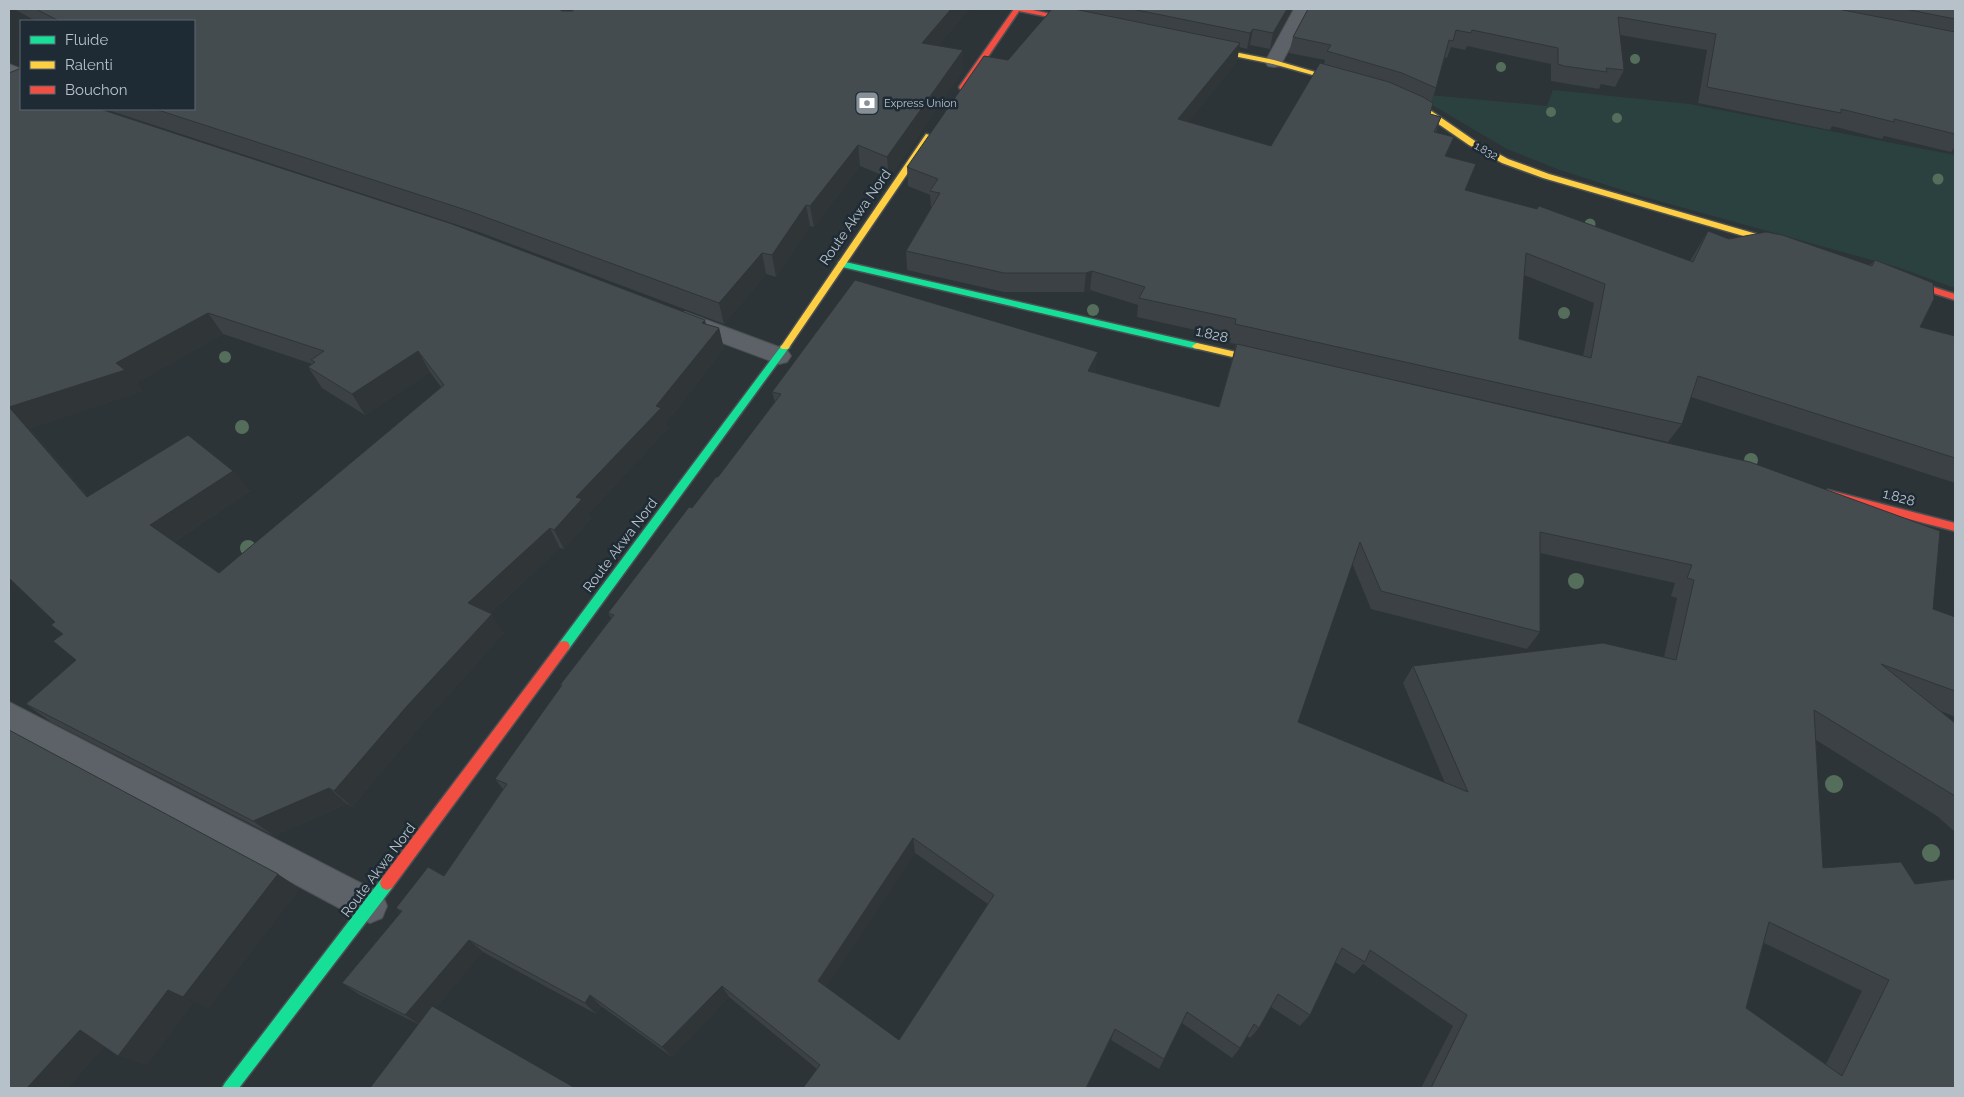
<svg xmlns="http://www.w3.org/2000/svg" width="1964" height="1097" font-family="Raleway,sans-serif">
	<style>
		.green { fill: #2b413f }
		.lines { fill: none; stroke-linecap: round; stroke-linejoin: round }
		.street-casing { stroke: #4a5053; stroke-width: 2 }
		.fast-casing { stroke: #4a5053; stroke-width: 3 }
		.slow-casing { stroke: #4a5053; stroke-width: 3 }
		.jam-casing { stroke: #4a5053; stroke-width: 3 }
		.street { fill: #5c6267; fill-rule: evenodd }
		.fast { fill: #16e098; fill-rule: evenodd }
		.slow { fill: #ffcf43; fill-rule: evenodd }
		.jam { fill: #f24e42; fill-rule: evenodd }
		.tree { fill: #556e5c }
		.wall { fill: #3b4145; fill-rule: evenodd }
		.shaded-wall { fill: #303538 }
		.building { fill: #454c50; stroke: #303538; fill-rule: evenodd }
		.labels { text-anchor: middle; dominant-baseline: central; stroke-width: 5; stroke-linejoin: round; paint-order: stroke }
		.far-poi-label { font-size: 11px; fill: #b7c1c9; stroke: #1f2b34; text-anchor: start }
		.far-street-label { font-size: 11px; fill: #b7c1c9; stroke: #1f2b34 }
		.street-label { font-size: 14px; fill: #b7c1c9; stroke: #1f2b34 }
	</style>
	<rect width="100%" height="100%" fill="#2c3438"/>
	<!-- green -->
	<path class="green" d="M1553 90 1689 104 1955 155V288L1897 267 1641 196 1560 170 1507 149 1427 102 1429 95 1547 106Z"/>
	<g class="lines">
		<!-- street casing -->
		<g class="street-casing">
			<path id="street" d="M1294 9H1311L1280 66 1274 67 1268 66 1265 62Z
				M9 64 21 69V83L9 78Z
				M685 312 787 350 791 356 787 362 779 364 677 326 673 320 677 314Z
				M9 702 382 894 387 906 382 918 370 923 358 918 9 731Z"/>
		</g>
		<!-- fast casing -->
		<g class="fast-casing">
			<path id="fast" d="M841 261 1197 343 1202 346 1197 349 838 266V262Z
				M785 344 790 347 788 349 568 650 564 651 560 650 558 646 560 642 782 345Z
				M387 876 392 878 394 883 392 888 239 1088H222L225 1083 382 878Z"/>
		</g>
		<!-- slow casing -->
		<g class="slow-casing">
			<path id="slow" d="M1199 45 1274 60 1353 83 1349 85 1273 64 1199 49Z
				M1404 99H1410L1427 108 1475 141 1508 159 1549 174 1788 243 1789 245 1785 248 1782 247 1543 178 1502 163 1469 145 1421 112 1404 103Z
				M926 134 933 136 788 349H782L780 347 782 345Z
				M1197 343 1271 360 1276 363 1271 366 1194 348 1192 346Z"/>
		</g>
		<!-- jam casing -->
		<g class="jam-casing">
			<path id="jam" d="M1014 9H1028L1088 22 1084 24 1019 11 966 89H960L959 87Z
				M1898 276 1955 294V300L1895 281V277Z
				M1828 490 1955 523V531L1824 497 1823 494 1824 491Z
				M564 641 568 642 570 646 568 650 392 888 387 890 382 888 380 883 382 878 560 642Z"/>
		</g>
		<!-- street -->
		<use href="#street" class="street"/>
		<!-- fast -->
		<use href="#fast" class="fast"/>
		<!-- slow -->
		<use href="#slow" class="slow"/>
		<!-- jam -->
		<use href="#jam" class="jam"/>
	</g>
	<!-- trees -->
	<g class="tree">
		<circle cx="1635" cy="59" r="5"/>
		<circle cx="1501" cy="67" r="5"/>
		<circle cx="1551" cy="112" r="5"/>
		<circle cx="1617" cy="118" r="5"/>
		<circle cx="1938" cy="179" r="5.5"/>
		<circle cx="1590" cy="224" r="5.5"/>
		<circle cx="1093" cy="310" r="6"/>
		<circle cx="1564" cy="313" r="6"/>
		<circle cx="225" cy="357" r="6"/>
		<circle cx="242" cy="427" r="7"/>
		<circle cx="1751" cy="460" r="7"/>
		<circle cx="248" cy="548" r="8"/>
		<circle cx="1576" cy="581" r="8"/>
		<circle cx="1834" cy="784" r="9"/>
		<circle cx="1931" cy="853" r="9"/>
	</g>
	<!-- wall -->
	<path class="wall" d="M14 9H969L938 46 963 71 889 178 860 166 814 227 810 226 776 277 766 274 724 324 479 232 105 109H194V21H36Z
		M1052 9H1292L1270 49 1250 45 1247 49 1239 47 1237 62 1188 122 1271 146 1324 64 1325 60 1289 53 1293 37 1308 9H1955V147L1951 152 1884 136 1882 139 1832 126 1830 130 1698 103 1707 50 1620 35 1624 70 1615 87 1601 84 1599 89 1551 81V64L1467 46 1465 50 1451 47 1447 58 1445 57 1436 88 1431 103 1430 114 1441 117 1436 132 1447 157 1465 190 1690 261 1708 231 1729 239 1870 265 1875 260 1920 327 1955 336V483L1691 397 1682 424 1668 442 1395 380 1933 609 1955 617V717L1941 711 1955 723V832L1937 816 1816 740 1823 868 1955 1088H1421L1453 1026 1363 964 1354 974 1335 962 1310 1015 1300 1026 1271 1007 1259 1028 1250 1038 1247 1036 1240 1048 1232 1058 1182 1023 1159 1069 1111 1040 817 1069 729 997 672 1057 601 1006 596 1014 483 952 418 1024 360 995 342 983 401 912 396 908 444 876 503 789 495 779 561 686 560 685 611 618 608 613 692 508 718 477 775 402 772 392 1096 371V373L1219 407 1236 344 1230 343 1231 338 1137 317 1138 305 1090 290 1084 292H1004L907 270 906 251 931 208 930 195 908 186 907 167 1008 60ZM1524 275 1594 303 1583 356 1519 339ZM1540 553 1675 583 1671 596 1677 598 1664 657 1413 666 1403 683 1445 783 1298 722 1352 563 1371 609 1527 649 1540 632ZM915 853 988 904 899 1040 826 987ZM1764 943 1862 991 1826 1064 1746 1008Z
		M21 109 719 328 724 349 666 423 668 428 588 514 591 519 564 549 560 548 490 613 504 633 423 723 352 807 347 804 274 836 51 722 26 704 76 660 55 622 9 578ZM223 334 312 364 308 367 322 388 365 415 430 372 441 387 219 573 174 542 250 491 233 471 89 496 30 428 143 391 136 383Z"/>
	<!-- shaded-wall -->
	<path class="shaded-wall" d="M558 9H579L563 26Z
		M951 9H969L923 64 922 43Z
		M1287 9H1292L1270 49 1273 33Z
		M1253 29 1250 45 1247 49 1250 33Z
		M1240 43 1237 62 1175 138 1178 119Z
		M963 50V71L889 178 887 157Z
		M1454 137 1447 156 1438 175 1445 156Z
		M858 145 860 166 814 227 810 206Z
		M806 205 810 226 776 277 772 255Z
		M762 253 766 274 724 324 719 303Z
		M1092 271 1090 290 1084 292 1086 273Z
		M208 313 223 334 136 383 143 391 30 428 108 517 87 497 9 407 116 363Z
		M705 320 710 338 719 328 724 349 666 423 668 428 588 514 591 519 564 549 554 530 576 497 656 406 702 323Z
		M418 351 430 372 365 415 352 394Z
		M1098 352 1096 371 1086 391 1088 371Z
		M233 471 250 491 169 545 150 525Z
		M550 528 560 548 480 622 468 603Z
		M492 614 504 633 423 723 352 807 334 791 407 706Z
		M329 788 347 804 274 836 253 821Z
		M913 838 915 853 823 993 818 981Z
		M278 874 300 889 209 1009 183 997Z
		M469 940 483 952 422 1026 405 1015Z
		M722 986 729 997 672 1057 662 1047Z
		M168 990 194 1003 147 1066 118 1056Z
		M590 995 601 1006 596 1014 585 1003Z
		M1115 1029 1111 1040 1087 1088H1086Z
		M80 1030 109 1042 68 1088H27Z"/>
	<!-- building -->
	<path class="building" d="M36 9H559L562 11H572L575 9H951L922 43 963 50 887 157 858 145 810 206 806 205 772 255 762 253 719 303 469 211 155 109H194V21H59Z
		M1052 9H1074L1240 43 1178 119 1271 146 1320 63 1389 82 1423 97 1433 103 1430 114 1441 117 1434 132 1454 137 1445 156 1476 164 1465 190 1537 209 1539 206 1693 262 1708 231 1729 239 1766 232 1782 235 1872 266 1875 260 1933 283 1934 299 1920 327 1955 336V458L1698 376 1682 424 1235 324 1236 319 1139 298 1145 287 1092 271 1086 273H1004L906 251 940 193 930 191 938 179 907 167 984 56 1008 60ZM1526 253 1605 284 1591 358 1519 339Z
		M1132 9H1287L1273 33 1253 29 1250 33Z
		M1308 9H1838L1955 32V134L1894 119V122L1841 109V113L1707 87 1716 34 1618 17 1624 70 1606 68 1607 72 1564 66 1558 64V48L1472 30 1471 33 1456 30 1453 41 1449 40 1436 88 1402 73 1327 51 1331 45 1293 37Z
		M1905 9H1955V19Z
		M21 68V109H100L452 224 705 320 702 323 719 328 656 406 661 408 576 497 582 499 554 530 550 528 468 603 492 614 407 706 334 791 329 788 253 821 26 704 76 660 53 641 63 634 51 625 55 622 9 578V407L87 497 188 435 233 471 150 525 219 573 444 385 418 351 352 394 308 367 315 362 311 360 324 351 208 313 116 363 125 370 9 407V73Z
		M855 280 1098 352 1088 371 1219 407 1237 344 1750 462 1940 531 1933 609 1955 617V691L1881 664 1955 723V796L1814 710 1823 868 1901 862 1915 884 1955 879V1088H1431L1467 1015 1370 950 1365 962 1342 948 1310 1015 1278 994 1259 1028 1254 1024 1240 1048 1187 1012 1164 1059 1115 1029 1086 1088H803L820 1065 722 986 662 1047 590 995 585 1003 469 940 405 1015 342 983 402 911 396 908 428 867 444 876 507 784 495 779 562 685H560L614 615 608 613 689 507 692 508 716 477H718L781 394 772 392ZM1540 532 1692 565 1687 578 1694 580 1676 660 1603 643 1413 666 1468 792 1298 722 1360 542 1381 591 1540 632ZM913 838 994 895 899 1040 818 981ZM1769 922 1889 980 1842 1076 1746 1008Z
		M9 730 278 874 183 997 168 990 118 1056 80 1030 27 1088H9Z
		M432 1006 575 1088H370Z"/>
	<!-- icons -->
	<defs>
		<g id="bank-square" transform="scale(1.25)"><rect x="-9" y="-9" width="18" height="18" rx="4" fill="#869096" stroke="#1f2b34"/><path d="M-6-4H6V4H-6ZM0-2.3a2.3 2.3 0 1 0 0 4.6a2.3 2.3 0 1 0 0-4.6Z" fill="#fff"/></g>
	</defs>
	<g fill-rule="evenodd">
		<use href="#bank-square" x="867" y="103"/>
	</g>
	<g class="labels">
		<!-- far-poi labels -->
		<g class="far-poi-label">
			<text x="884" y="103">Express Union</text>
		</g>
		<!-- far-street labels -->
		<g class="far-street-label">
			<text transform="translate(1486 151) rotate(29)">1.832</text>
		</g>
		<!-- street labels -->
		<g class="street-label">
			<text transform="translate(855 217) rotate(-55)">Route Akwa Nord</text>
			<text transform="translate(1212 334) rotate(13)">1.828</text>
			<text transform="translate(1899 497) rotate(15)">1.828</text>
			<text transform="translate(620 545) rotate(-53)">Route Akwa Nord</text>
			<text transform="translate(378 870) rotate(-53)">Route Akwa Nord</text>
		</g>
	</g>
	<!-- border -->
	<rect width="1964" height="1097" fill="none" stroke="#b7c1c9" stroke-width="20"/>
	<!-- legend -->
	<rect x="20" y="20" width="175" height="90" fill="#1f2b34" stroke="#5c6770"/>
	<rect x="30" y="36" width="25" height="8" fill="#16e098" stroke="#5c6770"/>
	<text x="65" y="45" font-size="15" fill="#b7c1c9">Fluide</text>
	<rect x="30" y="61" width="25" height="8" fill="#ffcf43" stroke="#5c6770"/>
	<text x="65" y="70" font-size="15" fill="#b7c1c9">Ralenti</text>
	<rect x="30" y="86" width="25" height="8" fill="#f24e42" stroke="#5c6770"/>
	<text x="65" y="95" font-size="15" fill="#b7c1c9">Bouchon</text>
</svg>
